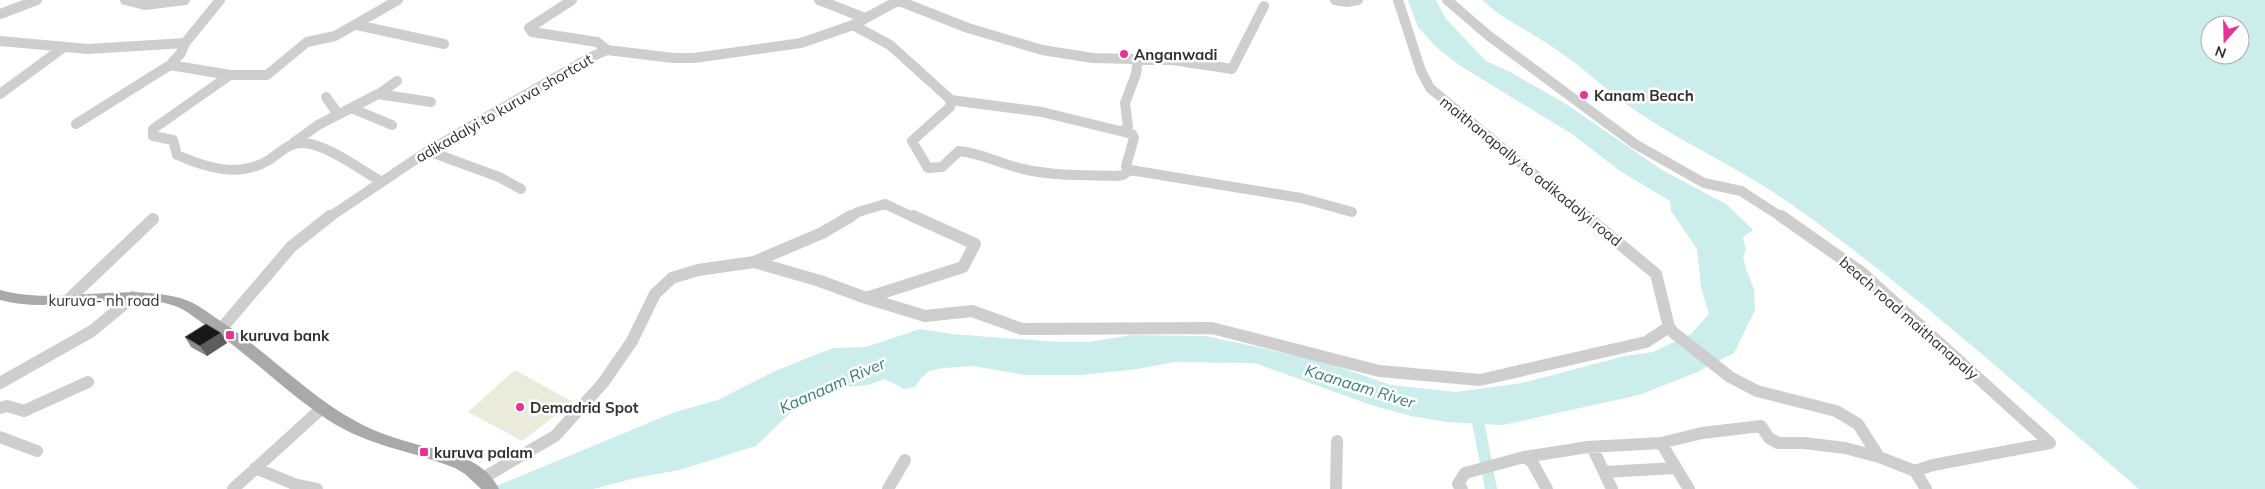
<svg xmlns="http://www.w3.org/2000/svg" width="2265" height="489" font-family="Mulish,sans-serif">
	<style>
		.green { fill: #ebebdc }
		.water { fill: #cbedeb; fill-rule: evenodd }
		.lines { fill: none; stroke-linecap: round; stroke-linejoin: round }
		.canal { stroke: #cbedeb; stroke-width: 12 }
		.minor-far1 { stroke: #cecece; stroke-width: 10 }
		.minor { stroke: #cecece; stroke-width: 12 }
		.major { fill: #a9a9a9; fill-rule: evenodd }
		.wall { fill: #8c8c8c }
		.shaded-wall { fill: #5d5d5d }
		.building { fill: #181818; stroke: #5d5d5d }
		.poi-dot { fill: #e83294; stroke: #fff; stroke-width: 2 }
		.labels { text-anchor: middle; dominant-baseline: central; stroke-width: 5; stroke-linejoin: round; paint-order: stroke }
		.poi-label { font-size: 15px; font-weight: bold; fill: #313131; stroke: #fff; text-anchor: start }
		.street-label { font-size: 15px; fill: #313131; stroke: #fff }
		.water-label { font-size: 16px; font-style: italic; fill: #36817b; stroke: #fff }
	</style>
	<rect width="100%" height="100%" fill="#fff"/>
	<!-- green -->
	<path class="green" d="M515 370 573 402 522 441 468 412Z"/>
	<!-- water -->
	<path class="water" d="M1408 0H1436L1446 19 1486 61 1510 72 1566 104 1662 170 1726 204 1753 230 1743 237 1746 250 1743 256 1746 269 1754 289 1755 310 1734 353 1695 373 1639 395 1503 425 1446 422 1411 416 1371 405 1255 363 1174 362 1137 369 1082 375H1025L973 366 944 368 929 371 921 378 915 387 904 389 885 379 868 385 846 387 794 409 756 446 679 470 635 478 593 489H489L675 412 718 400 775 371 833 348 866 347 920 329 952 334 1058 342H1089L1132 335 1206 336 1321 361 1391 385 1456 392 1522 383 1625 356 1653 352 1691 334 1709 314 1701 287 1697 249 1671 211 1670 201 1620 171 1572 134 1459 65 1436 47 1418 27Z
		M1482 0H2265V489H2139C2025 392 1914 291 1791 204 1743 170 1688 146 1639 113 1609 93 1583 67 1554 48 1530 31 1503 20 1482 0ZM2210 25H2240V55H2210Z"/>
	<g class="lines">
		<!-- canal -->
		<path class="canal" d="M1476 411 1491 489"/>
		<!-- minor-far1 -->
		<path class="minor-far1" d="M125 0 145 5 185 0
			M572 0 529 28 532 32 597 42 607 50
			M819 0 865 18
			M897 0 968 28 1042 50 1093 58 1173 60 1232 69 1264 6
			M1335 0 1347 2 1358 0
			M1398 0 1421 71 1430 88 1587 218
			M1447 0 1489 36 1635 144 1704 183 1741 191 1783 218
			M0 14 37 0
			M357 25 444 44
			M853 25 890 45 951 100 1042 112 1132 134 1134 138 1126 166 1130 170 1301 198 1352 212
			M0 41 88 49 185 43 220 0
			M185 43 181 53 170 65 230 75H267L307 42 335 36 398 0
			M230 75 153 129V136L173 140 177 155C207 168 239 178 269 160 280 153 289 142 303 143 327 144 361 170 382 182
			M0 94 64 47
			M379 94 397 81
			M326 97 338 114
			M951 100 950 107 912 141 928 168 942 167 959 151C981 153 1001 164 1023 169 1053 176 1085 175 1116 176L1123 175 1130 170
			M351 108 378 94 431 102
			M76 124 170 65
			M1123 131 1128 126 1125 103 1136 74 1138 58
			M293 143 318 125 351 108 392 125
			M428 151 499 177 521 189
			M328 218 428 151 591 57 607 50 673 58H694L801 43 853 25 899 0
			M849 218 858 212 885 204 915 218"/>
		<!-- minor -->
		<path class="minor" d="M913 216 975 244 963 267 866 298 925 316 972 311 1022 329 1212 328 1379 371 1480 380 1646 342 1669 327
			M1586 216 1656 274 1669 327 1674 333 1730 377 1757 391 1836 411 1858 424 1879 457 1915 471 1926 489
			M1781 216 1861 272 2050 443 1933 465 1915 471
			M754 262 820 281 866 298
			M69 299 153 219
			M222 328 291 247 330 216
			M0 383 92 331 133 297
			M0 408 7 406 24 411 88 382
			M0 437 37 451
			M1592 447 1612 489
			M1524 457 1588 447 1661 443
			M255 468 294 484 317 489
			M1604 472 1676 468
			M483 478 555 436 603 383 632 341 655 294 672 278 698 270 754 262 822 233 851 216
			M233 489 322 408
			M888 489 905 460
			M1336 489 1337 441
			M1462 489 1458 484 1465 473 1524 457 1532 462 1547 489
			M1689 489 1661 443 1702 433 1761 426 1769 438 1778 443H1804L1845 448 1879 457"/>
		<!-- major -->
		<path class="major" d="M0 290C57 306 120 282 180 298 195 302 207 312 219 320 268 352 308 396 359 423 376 432 394 438 412 443 444 452 483 456 499 489H481L465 474 455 468C410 450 370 447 328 420 285 392 250 355 208 327 199 321 190 313 180 308 129 286 56 316 0 300Z"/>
	</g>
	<!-- wall -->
	<path class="wall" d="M221 333 227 343 207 356 191 347 185 337Z"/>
	<!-- shaded-wall -->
	<path class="shaded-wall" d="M221 333 227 343 207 356 200 346Z"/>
	<!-- building -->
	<path class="building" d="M206 324 221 333 200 346 185 337Z"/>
	<!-- markers -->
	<g class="poi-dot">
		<circle cx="1124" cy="54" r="5"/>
		<circle cx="1584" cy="95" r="5"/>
		<rect x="225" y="330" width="10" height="10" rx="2.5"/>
		<circle cx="520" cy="407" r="5"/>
		<rect x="419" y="447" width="10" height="10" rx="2.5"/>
	</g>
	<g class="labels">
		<!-- poi labels -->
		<g class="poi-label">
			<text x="1134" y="54">Anganwadi</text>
			<text x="1594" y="95">Kanam Beach</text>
			<text x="240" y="335">kuruva bank</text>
			<text x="530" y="407">Demadrid Spot</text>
			<text x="434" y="452">kuruva palam</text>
		</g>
		<!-- street labels -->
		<g class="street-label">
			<text transform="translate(504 108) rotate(-30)">adikadalyi to kuruva shortcut</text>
			<text transform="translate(1531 171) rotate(39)">maithanapally to adikadalyi road</text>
			<text x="104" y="300">kuruva- nh road</text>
			<text transform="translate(1909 318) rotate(41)">beach road maithanapaly</text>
		</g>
		<!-- water labels -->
		<g class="water-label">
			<text transform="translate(832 385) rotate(-24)">Kaanaam River</text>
			<text transform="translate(1360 386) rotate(17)">Kaanaam River</text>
		</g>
	</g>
	<!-- north arrow -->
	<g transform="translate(2225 40) rotate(200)"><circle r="24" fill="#ffffff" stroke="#adadad"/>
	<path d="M0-4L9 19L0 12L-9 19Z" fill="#e83294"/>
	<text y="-8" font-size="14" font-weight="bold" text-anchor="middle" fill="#313131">N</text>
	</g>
</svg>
